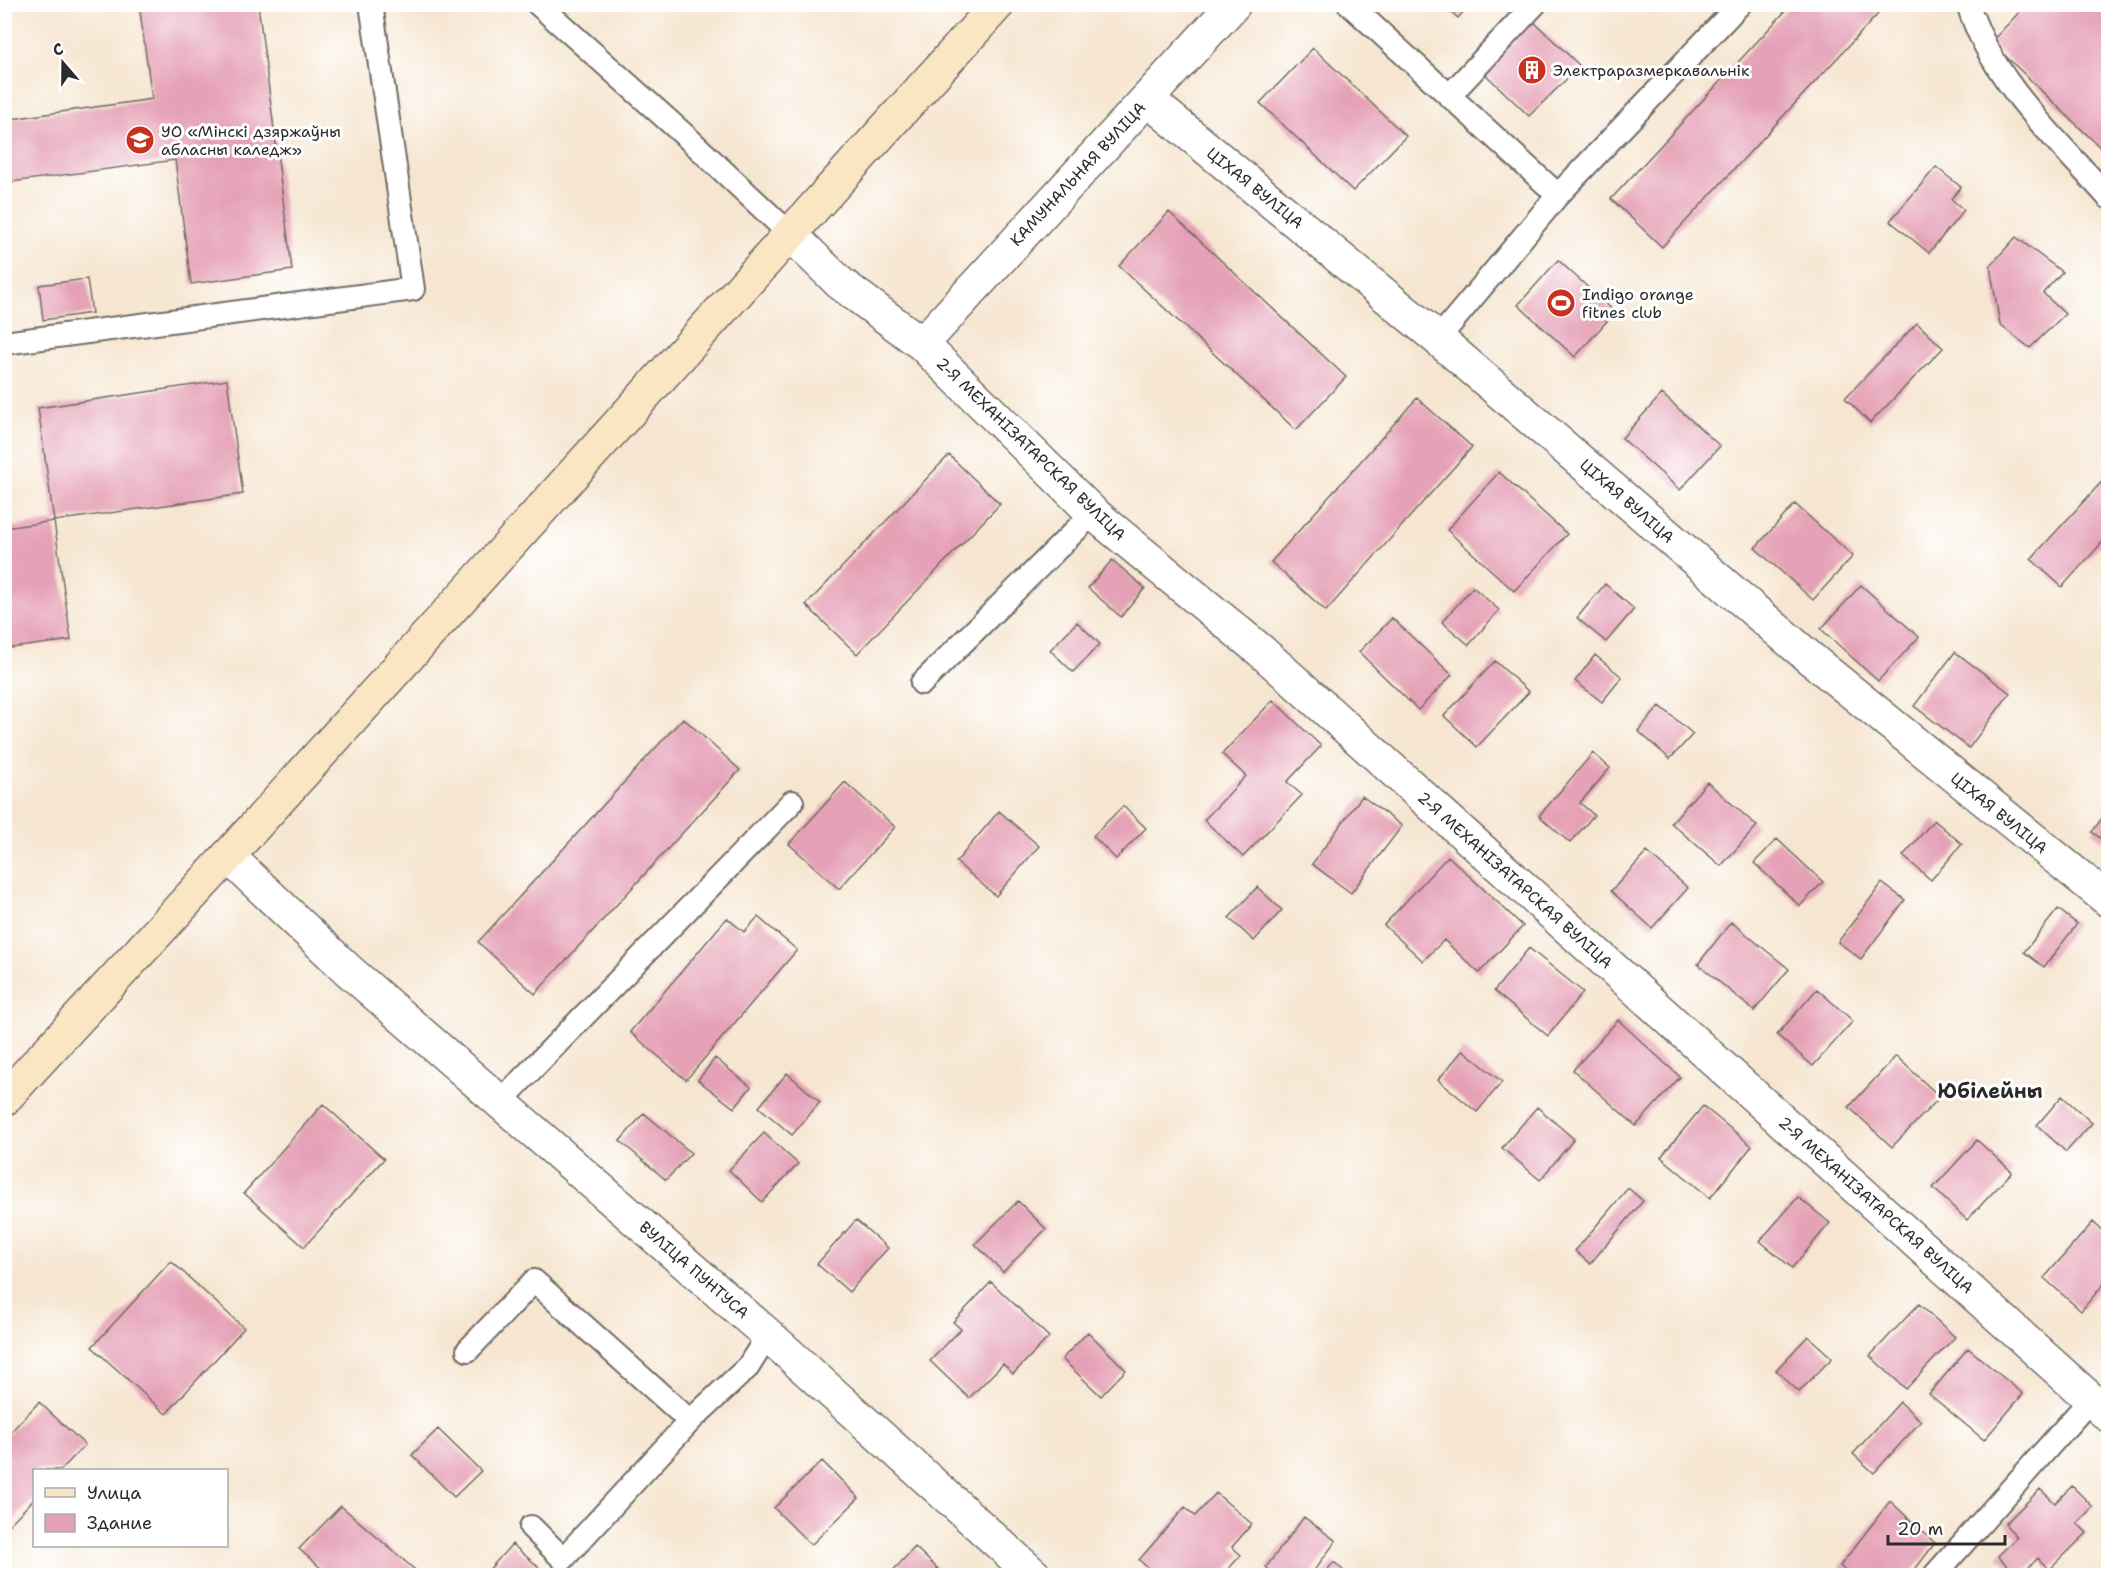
<svg xmlns="http://www.w3.org/2000/svg" width="2113" height="1580" font-family="'Shantell Sans',sans-serif">
	<style>
		.building { fill: #e5a1b6 }
		.lines { fill: none; stroke-linecap: round; stroke-linejoin: round }
		.lane-casing { stroke: #726c65; stroke-width: 26 }
		.street-casing { stroke: #726c65; stroke-width: 36 }
		.secondary-casing { stroke: #726c65; stroke-width: 36 }
		.lane { stroke: #fff; stroke-width: 22 }
		.street { stroke: #fff; stroke-width: 33 }
		.secondary { stroke: #fbe6c4; stroke-width: 33 }
		.labels { text-anchor: middle; dominant-baseline: central; stroke-width: 6; stroke-linejoin: round; paint-order: stroke }
		.poi-label { font-size: 16px; fill: #2b2b2b; stroke: #fff; text-anchor: start }
		.street-label { font-size: 16px; fill: #2b2b2b; stroke: #fff }
		.quarter-label { font-size: 20px; font-weight: bold; fill: #2b2b2b; stroke: #fff }
	</style>
	<rect width="100%" height="100%" fill="#fff"/>
	<filter id="ink" filterUnits="userSpaceOnUse"><feTurbulence type="fractalNoise" baseFrequency=".0167" numOctaves="2"/><feDisplacementMap in="SourceGraphic" scale="12" xChannelSelector="R" yChannelSelector="G"/><feConvolveMatrix kernelMatrix="1 2 1 2 8 2 1 2 1" color-interpolation-filters="sRGB"/></filter>
	<filter id="wash" filterUnits="userSpaceOnUse"><feTurbulence type="fractalNoise" baseFrequency=".008" numOctaves="4" result="noise"/><feDisplacementMap in="SourceGraphic" scale="24" xChannelSelector="R" yChannelSelector="G"/><feGaussianBlur stdDeviation="1.35" result="paint"/><feColorMatrix in="noise" values="0 0 0 0 0 0 0 0 0 0 0 0 0 0 0 0 0 1.4 0 .05"/><feComposite in="paint" operator="in"/></filter>
	<g filter="url(#wash)">
		<rect width="100%" height="100%" fill="#f6e6d1"/>
		<g id="blocks">
			<!-- building -->
			<path class="building" d="M139 4H258L292 270 191 284 175 160 4 183V120L152 99Z
				M1443 4H1470L1458 18Z
				M2027 4H2108V155L1991 42Z
				M1791 5H1868L1878 14 1662 247 1611 199Z
				M1532 20 1580 66 1529 116 1485 74Z
				M1313 48 1406 136 1353 191 1260 103Z
				M1936 167 1961 187 1951 199 1964 210 1929 253 1890 221Z
				M1169 212 1346 377 1296 430 1119 266Z
				M2016 237 2062 272 2043 293 2065 314 2030 348 2000 325 1990 266Z
				M1558 260 1615 312 1575 357 1518 305Z
				M87 279 92 313 43 320 39 285Z
				M1917 323 1943 348 1870 423 1845 398Z
				M227 380 243 494 54 521 38 408Z
				M1662 394 1720 446 1680 490 1622 438Z
				M1417 398 1472 447 1326 611 1271 562Z
				M949 455 1000 504 857 654 806 605Z
				M1499 472 1567 534 1514 591 1447 530Z
				M2108 475V536L2062 587 2031 559Z
				M1795 504 1853 556 1813 600 1755 548Z
				M54 521 71 640 4 649V528Z
				M1112 560 1145 588 1121 617 1088 588Z
				M1605 584 1634 609 1606 642 1577 618Z
				M1861 585 1919 637 1878 681 1821 629Z
				M1473 587 1499 610 1469 645 1442 622Z
				M1392 618 1452 675 1418 710 1359 652Z
				M1077 622 1100 644 1073 672 1050 650Z
				M1955 652 2010 693 1969 748 1914 706Z
				M1595 655 1622 677 1602 702 1575 681Z
				M1495 661 1529 692 1477 747 1444 716Z
				M1273 700 1321 746 1287 782 1302 795 1243 857 1204 820 1246 776 1222 754Z
				M1660 706 1693 734 1670 759 1638 731Z
				M683 718 740 770 535 994 478 942Z
				M1593 753 1610 768 1580 803 1594 815 1570 843 1539 816Z
				M845 782 895 827 839 889 789 844Z
				M1707 782 1757 826 1721 866 1671 823Z
				M1362 796 1402 826 1351 893 1312 864Z
				M1123 806 1146 828 1116 859 1093 836Z
				M2108 810V844L2092 832Z
				M999 811 1039 846 996 896 956 862Z
				M1934 820 1962 844 1931 880 1903 856Z
				M1777 839 1823 882 1800 906 1754 863Z
				M1647 852 1688 888 1652 928 1611 891Z
				M1448 856 1523 926 1479 973 1444 940 1423 961 1384 925Z
				M1882 883 1905 900 1861 959 1838 942Z
				M1257 887 1282 910 1254 941 1229 918Z
				M2058 909 2077 924 2044 967 2024 952Z
				M758 917 797 950 686 1080 630 1032 727 918 744 932Z
				M1731 922 1789 969 1754 1011 1698 964Z
				M1529 948 1583 992 1548 1036 1494 991Z
				M1817 989 1853 1021 1813 1066 1777 1035Z
				M1618 1020 1680 1077 1636 1126 1573 1070Z
				M1463 1050 1502 1082 1477 1112 1438 1080Z
				M1896 1056 1940 1097 1892 1147 1849 1107Z
				M715 1058 751 1087 734 1108 698 1080Z
				M787 1073 820 1102 792 1135 759 1107Z
				M2062 1096 2092 1123 2066 1152 2037 1125Z
				M323 1104 384 1159 304 1247 244 1193Z
				M1703 1106 1752 1146 1710 1198 1661 1157Z
				M1537 1107 1574 1139 1540 1180 1502 1148Z
				M644 1113 691 1153 666 1180 620 1141Z
				M764 1133 798 1164 762 1202 729 1170Z
				M1977 1140 2012 1172 1967 1220 1933 1188Z
				M1628 1188 1643 1201 1590 1264 1575 1251Z
				M1798 1197 1830 1223 1792 1268 1760 1241Z
				M1018 1201 1046 1229 1003 1272 975 1244Z
				M856 1220 888 1248 849 1292 817 1264Z
				M2093 1222 2108 1236V1279L2081 1311 2044 1278Z
				M171 1261 244 1328 166 1414 92 1347Z
				M991 1282 1049 1337 1013 1374 1003 1364 969 1398 930 1361 961 1329 953 1322Z
				M1919 1304 1955 1337 1906 1389 1870 1356Z
				M1088 1332 1126 1370 1101 1396 1062 1359Z
				M1808 1336 1832 1358 1799 1392 1776 1370Z
				M1968 1348 2023 1394 1984 1440 1929 1394Z
				M39 1402 85 1445 61 1470H34V1499L4 1530V1439Z
				M1900 1402 1921 1421 1874 1473 1853 1454Z
				M438 1429 481 1471 454 1497 412 1455Z
				M822 1461 859 1498 811 1545 774 1508Z
				M2072 1486 2093 1507 2077 1523 2087 1533 2049 1570 2038 1558 2020 1576H2017L1998 1556 2017 1537 2005 1524 2040 1489 2055 1503Z
				M1216 1493 1252 1524 1232 1547 1241 1555 1222 1576H1157L1139 1560 1185 1507 1195 1516Z
				M1890 1501 1935 1543 1910 1576H1850L1840 1566Z
				M341 1506 422 1576H330L299 1549Z
				M1304 1517 1336 1541 1310 1576H1278L1266 1567Z
				M512 1544 549 1576H493L488 1571Z
				M915 1547 945 1576H888Z
				M1334 1562 1349 1576H1322Z"/>
		</g>
	</g>
	<g filter="url(#ink)">
		<use href="#blocks" fill-opacity="0" stroke="#726c65" stroke-width="1.5"/>
		<g class="lines">
			<!-- lane casing -->
			<g class="lane-casing">
				<path id="lane" d="M538 4 690 140 791 235
					M1349 4 1558 195
					M1968 4C1992 82 2056 138 2108 197
					M1449 96 1535 4
					M1438 339 1558 195 1740 4
					M4 343 413 289 371 4
					M922 683 1093 513
					M500 1102 792 802
					M468 1350 534 1281 690 1421 748 1367 768 1335
					M531 1527 563 1559 690 1421
					M1934 1576 2091 1399"/>
			</g>
			<!-- street casing -->
			<g class="street-casing">
				<path id="street" d="M1147 99 1438 339 1811 659 2108 900
					M791 235 840 283 922 344 1093 513 1261 651 2108 1415
					M922 344 1234 4
					M228 856 348 970 768 1335 1035 1576"/>
			</g>
			<!-- secondary casing -->
			<g class="secondary-casing">
				<path id="secondary" d="M4 1099 228 856 998 4"/>
			</g>
			<!-- lane -->
			<use href="#lane" class="lane"/>
			<!-- street -->
			<use href="#street" class="street"/>
			<!-- secondary -->
			<use href="#secondary" class="secondary"/>
		</g>
	</g>
	<!-- icons -->
	<defs>
		<g id="building-disc" transform="scale(1.5)"><circle r="9.5" fill="#c8321e" stroke="#fff"/><path d="M-4-6H4V6H1V3H-1V6H-4ZM-2.5-4.3h1.7v1.8h-1.7ZM.8-4.3h1.7v1.8H.8ZM-2.5-1h1.7V.8h-1.7ZM.8-1h1.7V.8H.8Z" fill="#fff"/></g>
		<g id="university-disc" transform="scale(1.5)"><circle r="9.5" fill="#c8321e" stroke="#fff"/><path d="M0-5L7-2L0 1L-7-2ZM-4 1L0 2.5L4 1V4Q0 6-4 4Z" fill="#fff"/></g>
		<g id="stadium-disc" transform="scale(1.5)"><circle r="9.5" fill="#c8321e" stroke="#fff"/><path d="M0-5a6.5 5 0 1 0 0 10a6.5 5 0 1 0 0-10ZM-3.5-1.8h7v3.6h-7Z" fill="#fff"/></g>
	</defs>
	<g fill-rule="evenodd">
		<use href="#building-disc" x="1532" y="70"/>
		<use href="#university-disc" x="140" y="140"/>
		<use href="#stadium-disc" x="1561" y="303"/>
	</g>
	<g class="labels">
		<!-- poi labels -->
		<g class="poi-label">
			<text x="1553" y="70">Электраразмеркавальнік</text>
			<text x="161" y="131">УО «Мінскі дзяржаўны<tspan x="161" dy="18">абласны каледж»</tspan></text>
			<text x="1582" y="294">Indigo orange<tspan x="1582" dy="18">fitnes club</tspan></text>
		</g>
		<!-- street labels -->
		<g class="street-label">
			<text transform="translate(1078 174) rotate(-47)">КАМУНАЛЬНАЯ ВУЛІЦА</text>
			<text transform="translate(1255 188) rotate(39)">ЦІХАЯ ВУЛІЦА</text>
			<text transform="translate(1031 449) rotate(44)">2-Я МЕХАНІЗАТАРСКАЯ ВУЛІЦА</text>
			<text transform="translate(1627 501) rotate(41)">ЦІХАЯ ВУЛІЦА</text>
			<text transform="translate(1999 813) rotate(39)">ЦІХАЯ ВУЛІЦА</text>
			<text transform="translate(1515 880) rotate(42)">2-Я МЕХАНІЗАТАРСКАЯ ВУЛІЦА</text>
			<text transform="translate(1876 1205) rotate(42)">2-Я МЕХАНІЗАТАРСКАЯ ВУЛІЦА</text>
			<text transform="translate(694 1270) rotate(41)">ВУЛІЦА ПУНТУСА</text>
		</g>
		<!-- quarter labels -->
		<g class="quarter-label">
			<text x="1990" y="1091">Юбілейны</text>
		</g>
	</g>
	<!-- margin -->
	<rect width="2113" height="1580" fill="none" stroke="#fff" stroke-width="24"/>
	<!-- legend -->
	<rect x="33" y="1469" width="195" height="78" fill="#ffffff" stroke="#aaaaaa" stroke-width="1.5"/>
	<rect x="45" y="1488" width="30" height="9" fill="#fbe6c4" stroke="#aaaaaa" stroke-width="1.5"/>
	<text x="87" y="1499" font-size="18" fill="#2b2b2b">Улица</text>
	<rect x="45" y="1514" width="30" height="18" fill="#e5a1b6" stroke="#aaaaaa" stroke-width="1.5"/>
	<text x="87" y="1529" font-size="18" fill="#2b2b2b">Здание</text>
	<!-- north arrow -->
	<g transform="translate(63 63) rotate(340)" stroke="#ffffff" stroke-width="4.5" paint-order="stroke">
	<path d="M0-4.5L10 22L0 15L-10 22Z" fill="#2b2b2b"/>
	<text y="-9" font-size="16" font-weight="bold" text-anchor="middle" fill="#2b2b2b">С</text>
	</g>
	<!-- scale -->
	<path d="M1888 1535v9h117v-9" fill="none" stroke="#2b2b2b" stroke-width="3"/>
	<text x="1897" y="1535" font-size="18" fill="#2b2b2b" stroke="#ffffff" stroke-width="4.5" paint-order="stroke">20 m</text>
</svg>
